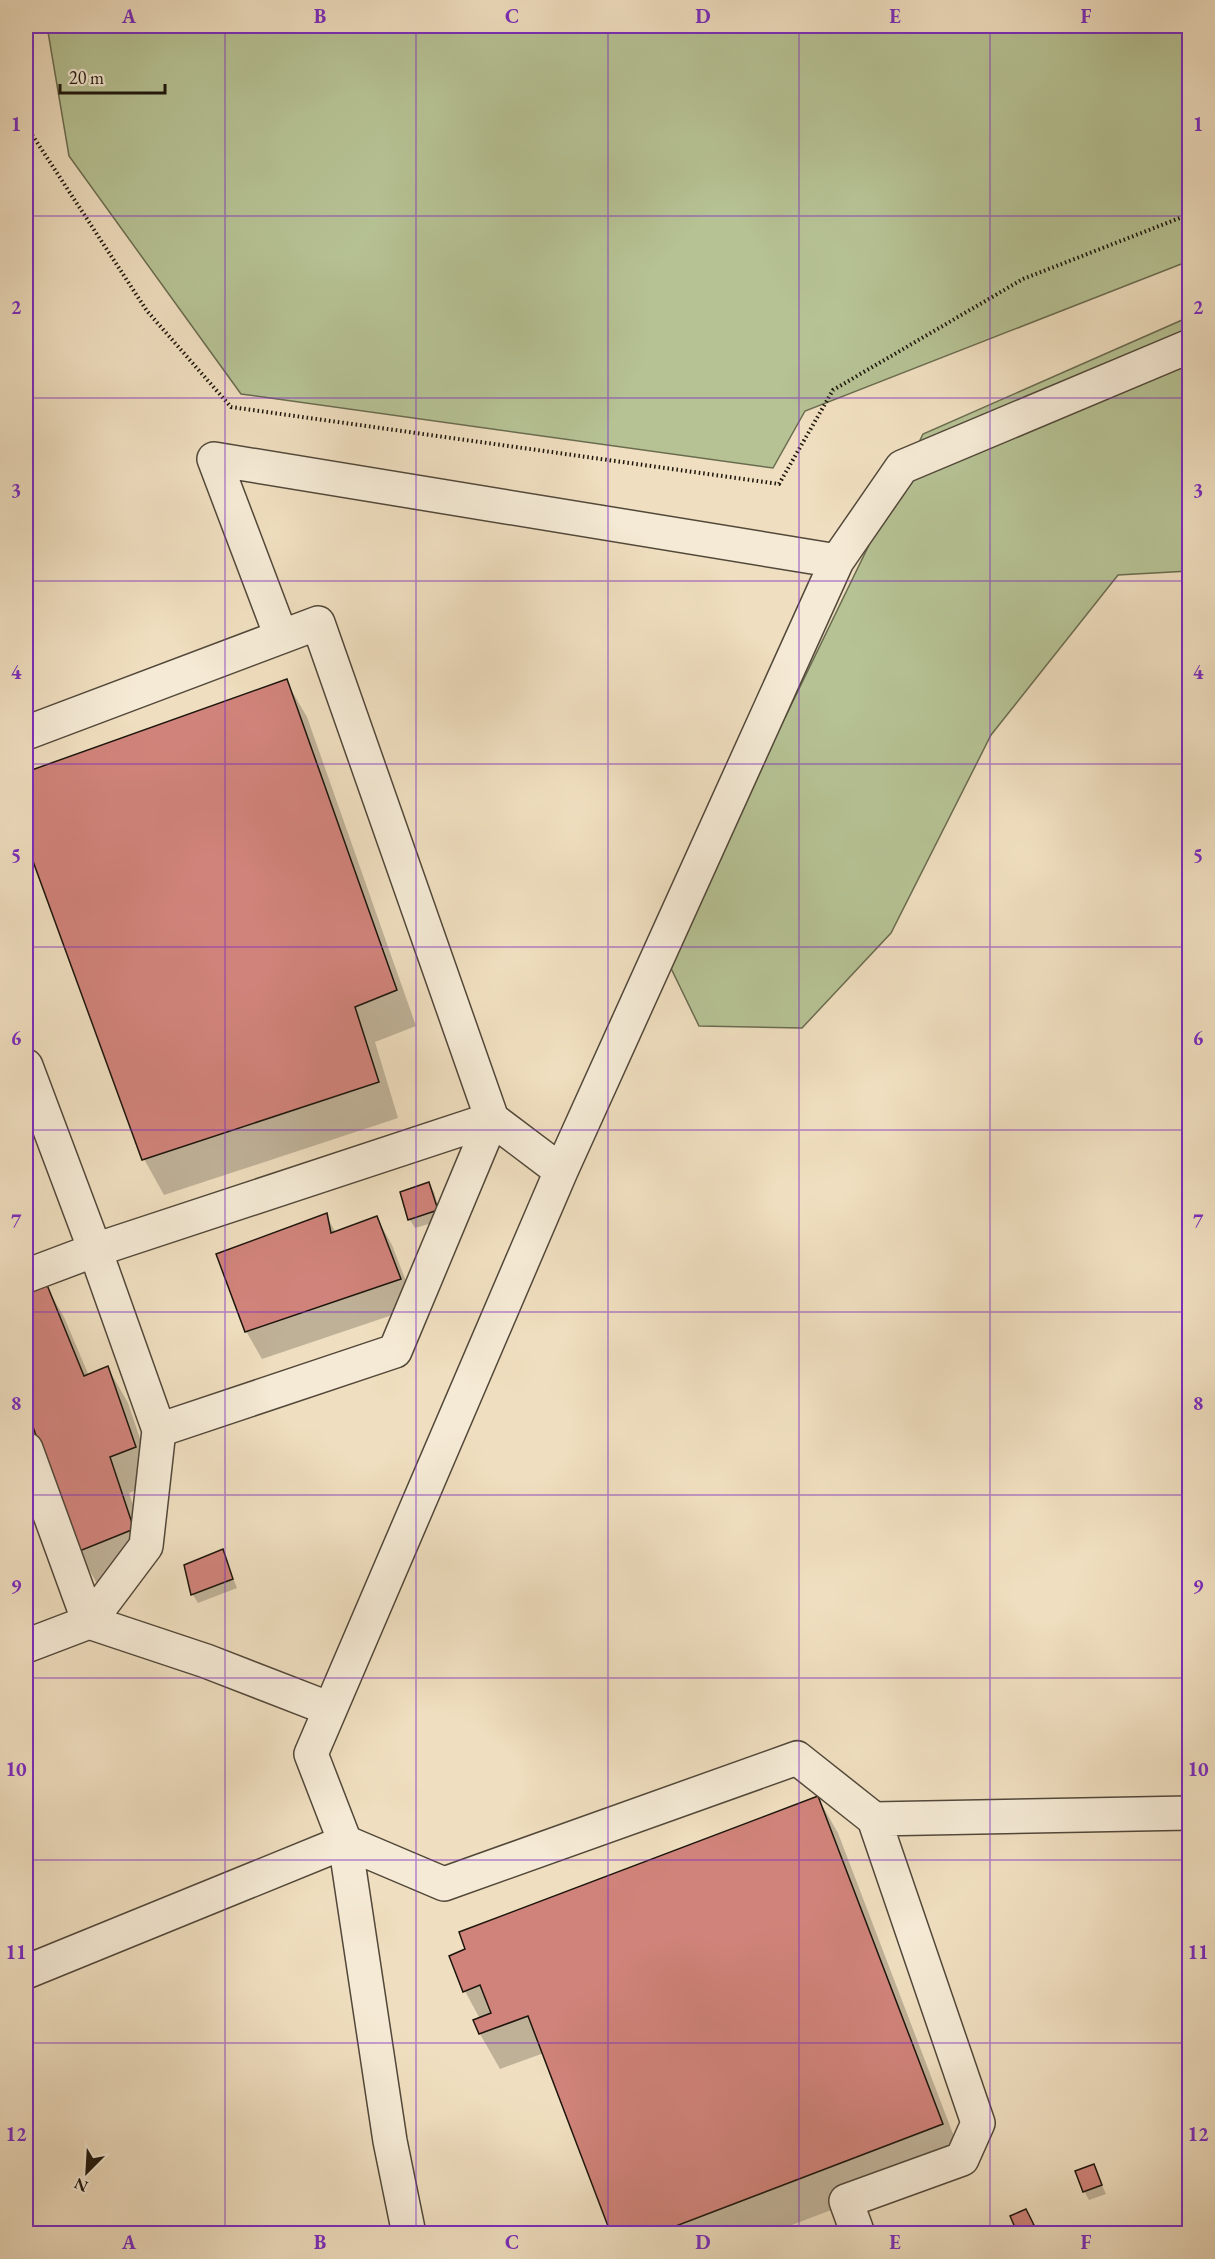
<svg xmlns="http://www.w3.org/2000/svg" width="1215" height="2259" font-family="'EB Garamond',serif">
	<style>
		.green { fill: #b6c294; stroke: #6a6c50; stroke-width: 1.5 }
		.shadow { fill: #0003 }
		.building { fill: #d0837a; stroke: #1d160d; stroke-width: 1.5 }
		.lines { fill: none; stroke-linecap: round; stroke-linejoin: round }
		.minor-casing { stroke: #52483a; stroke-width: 36 }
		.path { stroke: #1d160d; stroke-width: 4; stroke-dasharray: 1.5 3; stroke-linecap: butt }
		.minor { stroke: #f5ead5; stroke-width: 33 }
		.grid { fill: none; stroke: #7b2cbf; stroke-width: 1.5; stroke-opacity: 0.55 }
		.neatline { fill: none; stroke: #7b2cbf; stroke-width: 2 }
		.grid-label { font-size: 20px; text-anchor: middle; font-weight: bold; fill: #7b2cbf }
	</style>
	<rect width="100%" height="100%" fill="#efdebf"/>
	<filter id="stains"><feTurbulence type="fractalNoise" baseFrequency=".00333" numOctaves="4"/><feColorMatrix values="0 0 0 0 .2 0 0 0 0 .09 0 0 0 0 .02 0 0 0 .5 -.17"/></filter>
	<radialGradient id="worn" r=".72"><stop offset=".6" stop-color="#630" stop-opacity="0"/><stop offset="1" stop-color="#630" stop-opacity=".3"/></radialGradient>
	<!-- green -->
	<path class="green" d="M47 26H1189V261L805 411 773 468 241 394 69 156Z
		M1189 317V571L1118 575 991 735 891 933 802 1028 699 1026 667 960 923 434Z"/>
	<!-- shadow -->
	<path class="shadow" d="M286 681 307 717 416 1026 375 1042 398 1118 164 1195 144 1159 26 837V774Z
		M429 1184 434 1192 442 1220 415 1228 410 1220 402 1193Z
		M326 1215 336 1233 377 1218 392 1245 416 1307 262 1359 246 1331Z
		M44 1282 64 1317 89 1376 108 1368 128 1403 155 1483 129 1493 153 1565 99 1587 79 1552 26 1402V1289Z
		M222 1551 237 1588 198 1603 193 1595 185 1566Z
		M818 1798 838 1833 963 2160 768 2234H613L544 2053 500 2069 480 2034 475 2021 480 2019 465 1991 451 1957Z
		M1093 2165 1106 2194 1089 2200 1084 2191Z
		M1012 2216 1031 2220 1037 2234H1020Z"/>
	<!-- building -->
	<path class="building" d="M287 679 397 990 355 1007 379 1082 142 1160 26 842V772Z
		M429 1182 438 1210 408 1220 400 1192Z
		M327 1213 331 1233 377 1216 401 1279 245 1332 216 1254Z
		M45 1280 84 1376 108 1366 136 1447 110 1457 134 1529 77 1552 26 1407V1288Z
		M223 1549 233 1579 191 1595 184 1565Z
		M818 1796 943 2124 655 2234H611L528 2016 479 2034 473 2020 491 2013 480 1985 463 1992 449 1956 465 1949 459 1932Z
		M1094 2164 1102 2185 1083 2192 1075 2171Z
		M1026 2209 1034 2225 1017 2232 1010 2216Z"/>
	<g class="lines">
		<!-- minor casing -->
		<g class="minor-casing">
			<path id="minor" d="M214 459 837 561
				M214 459 281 636
				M26 733 318 623 492 1119 395 1351 159 1430 95 1250 26 1276
				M26 1066 95 1250 492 1119 561 1171
				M26 1449 89 1622
				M89 1622 146 1546 159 1430
				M26 1646 89 1622 206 1661 330 1709
				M26 1972 345 1842 311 1754 561 1171 837 561 902 467 1190 346
				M409 2234 390 2141 345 1842 444 1884 797 1758 874 1819 1190 1813
				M858 2234 846 2201 962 2159 978 2123 874 1819"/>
		</g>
		<!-- path -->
		<path class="path" d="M26 46 29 130 147 311 231 407 779 484 833 390 1023 279 1190 214"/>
		<!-- minor -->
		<use href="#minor" class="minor"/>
	</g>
	<!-- grid -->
	<path class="grid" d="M225 26V2234M416 26V2234M608 26V2234M799 26V2234M990 26V2234M26 216H1190M26 398H1190M26 581H1190M26 764H1190M26 947H1190M26 1130H1190M26 1312H1190M26 1495H1190M26 1678H1190M26 1860H1190M26 2043H1190"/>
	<!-- margin -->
	<rect width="1215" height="2259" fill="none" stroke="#efdebf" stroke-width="66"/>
	<!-- north arrow -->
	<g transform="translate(87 2172) rotate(204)" stroke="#f5ead5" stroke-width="4.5" paint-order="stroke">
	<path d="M0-4.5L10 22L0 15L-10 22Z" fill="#1d160d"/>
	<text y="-9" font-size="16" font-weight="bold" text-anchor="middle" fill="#1d160d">N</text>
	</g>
	<!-- scale -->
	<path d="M60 84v9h105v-9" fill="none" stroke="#1d160d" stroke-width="3"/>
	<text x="69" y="84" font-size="18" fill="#1d160d" stroke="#f5ead5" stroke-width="4.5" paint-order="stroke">20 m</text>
	<rect x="33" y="33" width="1149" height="2193" class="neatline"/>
	<g class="grid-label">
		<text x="129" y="23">A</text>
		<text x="320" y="23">B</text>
		<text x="512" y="23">C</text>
		<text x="703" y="23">D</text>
		<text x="895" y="23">E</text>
		<text x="1086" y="23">F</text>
		<text x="16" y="131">1</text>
		<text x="1198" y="131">1</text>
		<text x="16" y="314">2</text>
		<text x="1198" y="314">2</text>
		<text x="16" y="497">3</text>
		<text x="1198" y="497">3</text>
		<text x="16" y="679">4</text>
		<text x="1198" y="679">4</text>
		<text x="16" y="862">5</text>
		<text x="1198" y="862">5</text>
		<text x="16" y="1045">6</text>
		<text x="1198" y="1045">6</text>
		<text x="16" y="1228">7</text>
		<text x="1198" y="1228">7</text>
		<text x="16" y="1410">8</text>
		<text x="1198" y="1410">8</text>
		<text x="16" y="1593">9</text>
		<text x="1198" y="1593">9</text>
		<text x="16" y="1776">10</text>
		<text x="1198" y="1776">10</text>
		<text x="16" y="1959">11</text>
		<text x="1198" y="1959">11</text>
		<text x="16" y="2141">12</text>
		<text x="1198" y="2141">12</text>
		<text x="129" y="2249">A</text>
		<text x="320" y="2249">B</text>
		<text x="512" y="2249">C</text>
		<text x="703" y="2249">D</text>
		<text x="895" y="2249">E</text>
		<text x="1086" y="2249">F</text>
	</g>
	<rect width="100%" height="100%" filter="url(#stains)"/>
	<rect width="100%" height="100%" fill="url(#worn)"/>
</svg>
